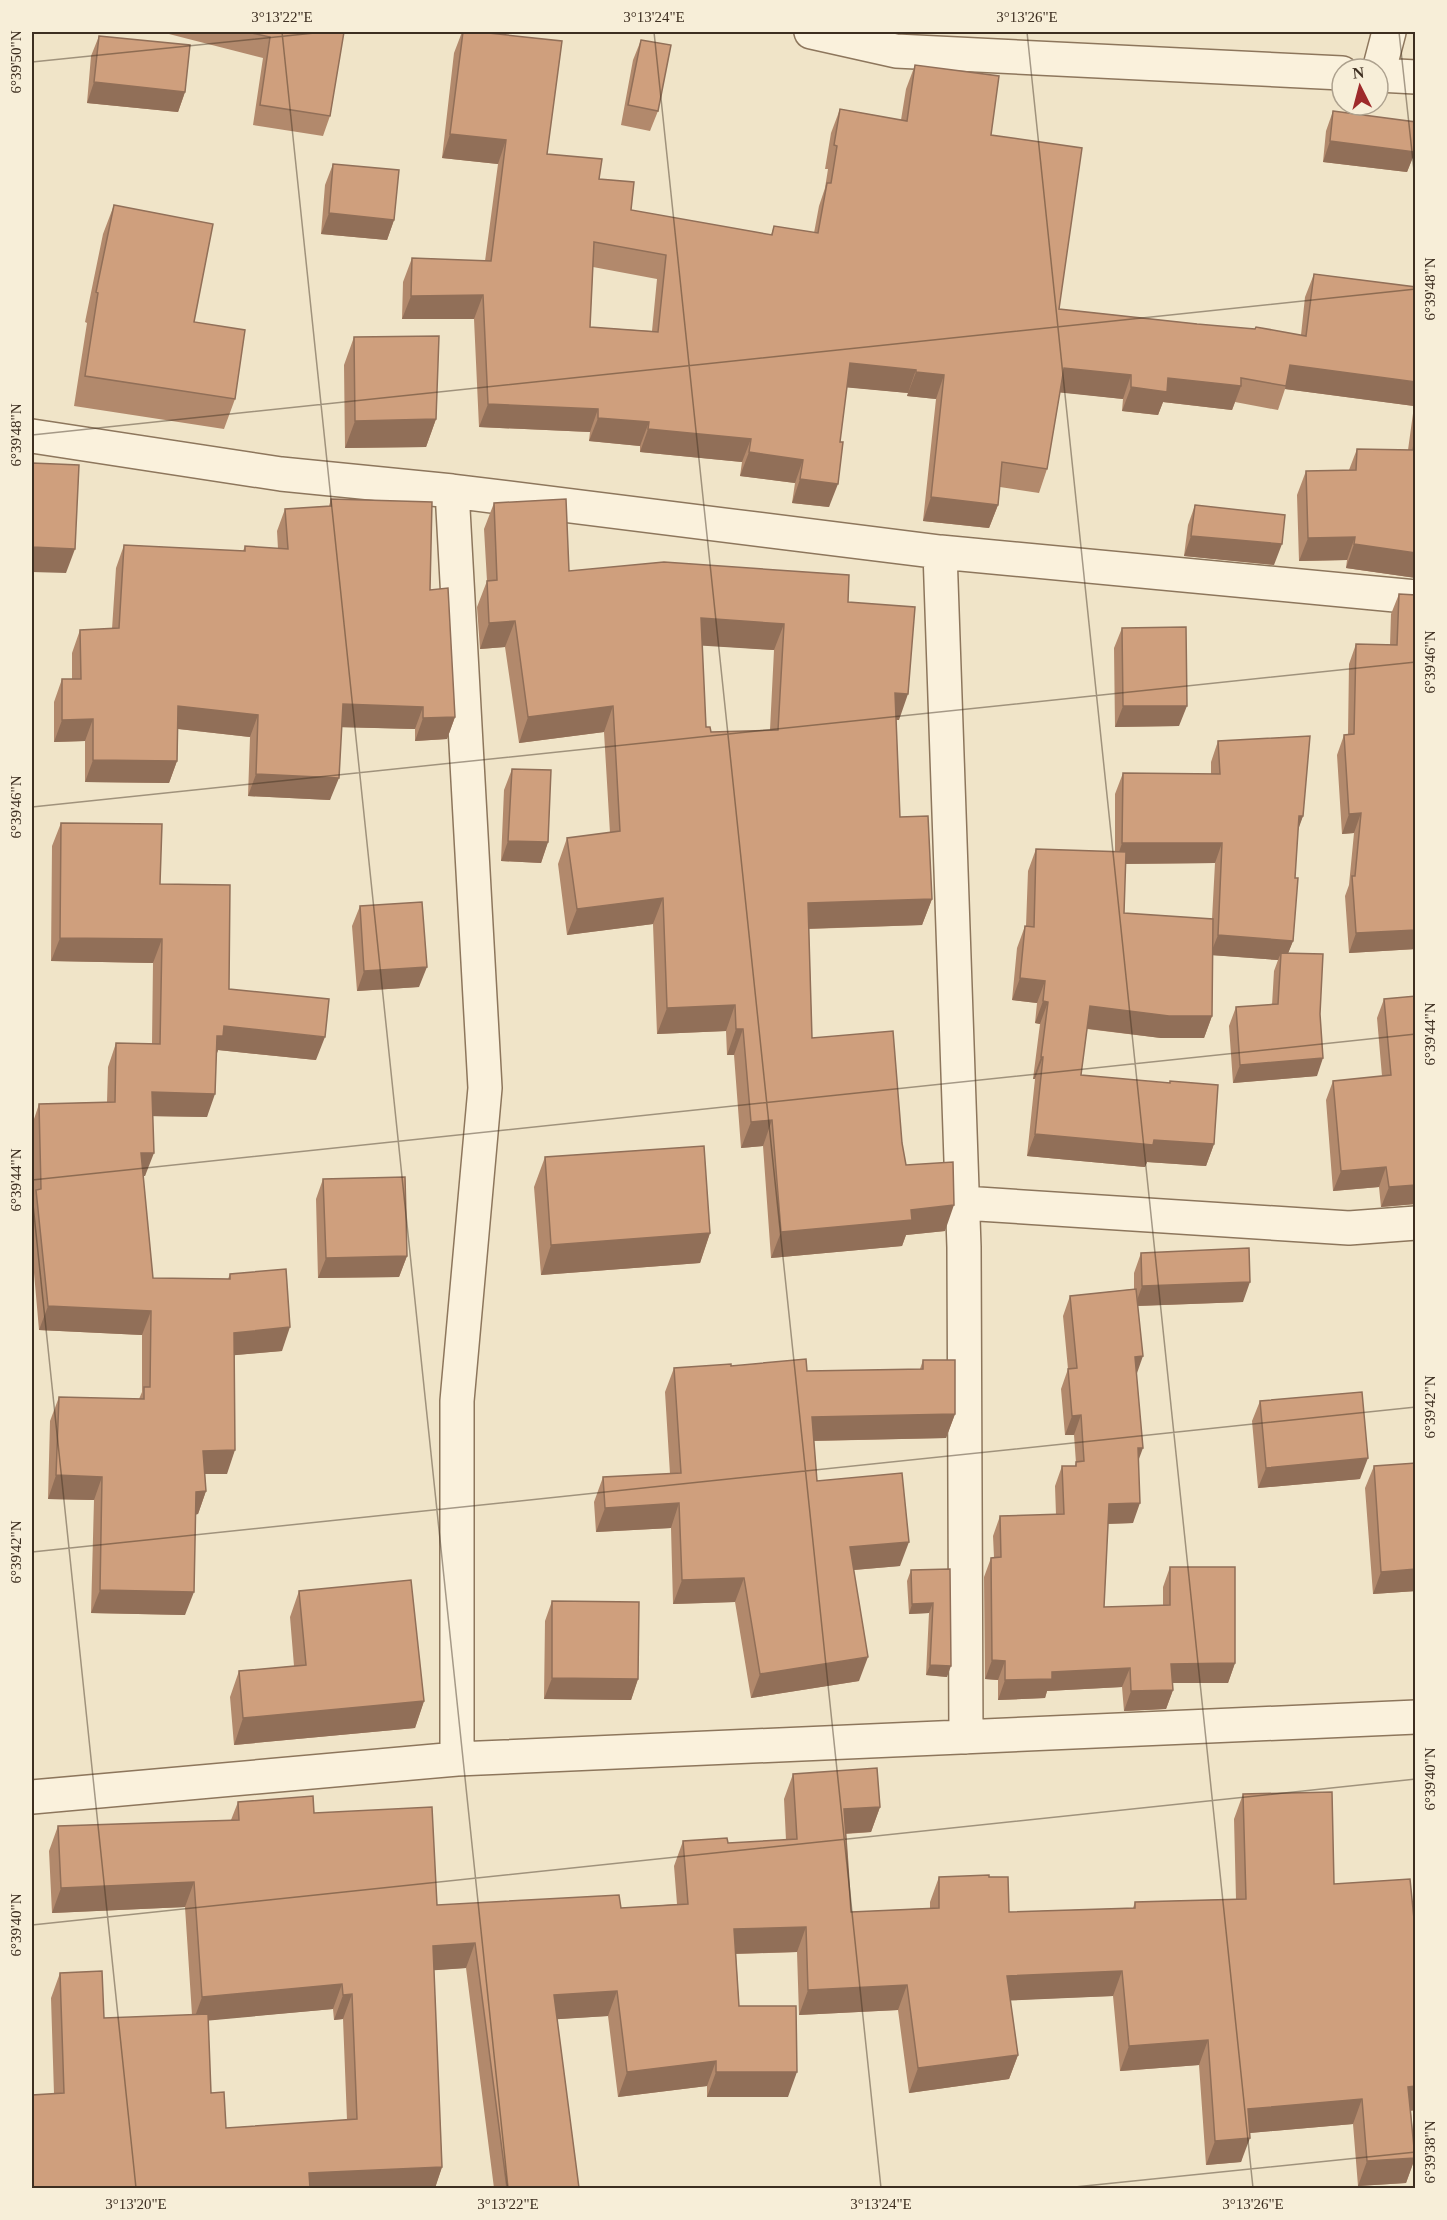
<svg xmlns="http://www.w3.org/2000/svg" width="1447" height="2220" font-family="Georgia,serif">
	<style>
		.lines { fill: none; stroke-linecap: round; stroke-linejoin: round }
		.street-casing { stroke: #8d765c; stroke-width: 36 }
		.street { stroke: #faf1dc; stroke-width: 33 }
		.wall { fill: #b2896c; fill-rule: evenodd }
		.shaded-wall { fill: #916f58 }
		.building { fill: #cf9f7d; stroke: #916f58; stroke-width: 1.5; fill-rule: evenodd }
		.ticks { fill: none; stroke: #3d2e20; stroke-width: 1.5; stroke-opacity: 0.45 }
		.neatline { fill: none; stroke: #3d2e20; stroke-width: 2 }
		.ticks-label { font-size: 15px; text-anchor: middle; fill: #3d2e20 }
	</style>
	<rect width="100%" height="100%" fill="#f0e4c8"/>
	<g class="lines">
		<!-- street casing -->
		<g class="street-casing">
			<path id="street" d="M811 32 896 51 1342 73
				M1378 74 1389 32
				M1378 75 1416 77
				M32 436 281 474 452 491 940 552 1416 597
				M452 491 485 1088 457 1401V1759
				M940 552 964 1247 966 1737
				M963 1203 1349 1228 1416 1223
				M32 1797 457 1759 1416 1717"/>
		</g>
		<!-- street -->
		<use href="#street" class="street"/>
	</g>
	<!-- wall -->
	<path class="wall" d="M166 32H344L330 116 323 136 253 125 263 58 165 33Z
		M462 32 547 154 599 179 631 210 771 235 774 226 814 233 819 206 825 188 828 169H825L831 133 840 109 901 120 906 89 915 65 991 135 1059 309 1301 335 1305 297 1314 274 1416 287V578L1346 568 1347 560 1299 561 1297 495 1306 471 1349 470 1357 449 1408 450 1414 406 1285 389 1278 410 1235 402 1232 410 1163 402 1158 415 1122 411 1123 399 1060 392 1047 469 1039 493 1000 487 998 505 989 528 923 521 936 399 907 396 908 393 847 387 829 507 792 503 795 483 740 476 742 462 640 452V446L589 441 590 432 479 427 474 319H402L403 282 412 258 485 261 498 164 442 158 454 53ZM593 267 657 279 652 331 590 327Z
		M99 36 185 92 178 112 87 103 91 56Z
		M641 40 658 111 650 131 621 125 633 60Z
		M1333 111 1415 152 1407 172 1323 162 1326 131Z
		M333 164 394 220 387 240 321 234 325 185Z
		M114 205 194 322 235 399 224 429 74 406 87 323 85 322 103 234Z
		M354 337 436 419 426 447 345 448 344 365Z
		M331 499 430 590 455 717 447 739 415 741V729L341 727 330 800 248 796 250 737 178 729 177 761 169 783 85 782V741L54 742V702L62 679H72V653L80 630 112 629 116 568 124 545 243 551 245 546 278 549 277 531 285 509 329 506Z
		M494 503 569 571 848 602 899 720H896L900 817 932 899 922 925 809 929 812 1038 902 1143 906 1165 945 1231 906 1235 902 1246 771 1258 763 1146 741 1148 734 1055H727L726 1031 657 1034 653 924 567 935 558 864 567 838 610 833 604 732 519 743 505 647 480 649 477 607 487 581 484 529ZM702 645 774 650 770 730 711 732 706 727Z
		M1195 505 1274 565 1184 556 1188 525Z
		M1399 594 1416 949 1349 953 1345 896 1349 885 1354 833 1342 834 1337 755 1344 735H1348L1349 664 1356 644 1390 645 1391 614Z
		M1122 628 1179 726 1115 727 1114 648Z
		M1218 741 1303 816 1298 828 1295 878 1293 941 1288 953 1317 1076 1233 1083 1229 1026 1236 1007 1272 1005 1274 971 1278 960 1212 955V1016L1204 1038H1161L1087 1029 1081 1075 1214 1144 1206 1166 1147 1162 1145 1167 1027 1156 1035 1079H1033L1040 1024 1035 1023 1037 1003 1012 1000 1017 948 1025 926H1026L1028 871 1036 849 1115 852V794L1123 773 1211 774V762ZM1215 863 1212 919 1124 913 1125 864Z
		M512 769 548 842 541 863 501 861 504 790Z
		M61 823 160 884 229 989 316 1060 218 1050 216 1056 207 1117 153 1116 145 1176H143L153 1278 228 1279 230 1274 282 1351 234 1355 227 1474H205L206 1491 198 1514 195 1515 185 1615 91 1613 94 1500 48 1499 50 1421 59 1397 139 1399 142 1392V1335L39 1330 32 1250V1125L39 1104 107 1102 108 1067 116 1043 152 1044 153 963 51 961 52 846Z
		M360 906 419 987 357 991 352 926Z
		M1416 996V1204L1381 1207 1379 1187 1333 1191 1326 1100 1333 1081 1382 1076 1377 1018 1384 999Z
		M545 1157 710 1233 700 1263 541 1275 534 1187Z
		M323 1179 407 1256 399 1277 318 1278 316 1199Z
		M1141 1253 1243 1302 1138 1306 1136 1373 1139 1460 1133 1523 1108 1524 1104 1607 1163 1605V1587L1170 1567 1235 1663 1228 1683H1172L1173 1690 1166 1709 1124 1711 1122 1687 1047 1691 1045 1698 998 1700V1680L985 1679 984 1577 991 1558 994 1557 993 1536 1000 1516 1056 1515 1055 1486 1062 1466H1075L1076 1463 1074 1435H1065L1061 1389 1068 1369 1063 1316 1070 1296 1134 1289V1273Z
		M923 1360 955 1414 946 1438 814 1441 817 1481 900 1566 854 1570 859 1681 751 1698 735 1602 673 1604 671 1528 596 1532 594 1502 603 1477 670 1474 665 1392 674 1368 731 1366 807 1371 920 1369Z
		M1260 1401 1360 1479 1258 1488 1252 1421Z
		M1416 1463V1591L1373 1594 1365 1488 1374 1466Z
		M950 1569 947 1677 926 1675 929 1613 909 1614 907 1581 911 1570Z
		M299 1591 424 1701 415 1728 234 1745 230 1697 239 1671 294 1666 290 1617Z
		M552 1601 638 1679 631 1700 544 1699 545 1621Z
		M793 1774 880 1807 871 1832 846 1834 851 1912 930 1908V1902L939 1877H989L1009 1912 1133 1908 1135 1902 1236 1899 1234 1819 1243 1794 1334 1884 1416 1939V2110L1411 2111 1415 2158 1406 2183 1358 2186 1353 2124 1249 2133 1241 2162 1206 2165 1199 2065 1120 2071 1113 1996 1010 2000 1018 2055 1009 2079 909 2093 898 2010 799 2015 797 1952 736 1954 739 2006 788 2097H707V2086L618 2097 608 2016 557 2019 579 2188H494L466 1968 434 1970 442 2167 435 2188H32V2095L54 2094 51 1998 60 1973 104 2018 192 2015 185 1907 52 1913 49 1851 58 1826 231 1820 238 1802 314 1813 437 1905 621 1908 677 1904 674 1866 683 1841 728 1843 786 1840 784 1799ZM333 2009 334 2020 343 2019 347 2120 226 2128 211 2093 208 2020Z"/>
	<!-- shaded-wall -->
	<path class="shaded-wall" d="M94 82 185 92 178 112 87 103Z
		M450 134 506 140 498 164 442 158Z
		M1330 141 1415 152 1407 172 1323 162Z
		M329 213 394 220 387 240 321 234Z
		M483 295 474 319H402L411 296Z
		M850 363 916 370 908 393 842 387Z
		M1290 365 1416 382V403L1414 406 1285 389Z
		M1064 368 1131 375 1123 399 1055 392Z
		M916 372 944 375 936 399 907 396Z
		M1168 378 1241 386 1232 410 1163 402 1158 415 1122 411 1131 387Z
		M488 404 598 409 590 432 479 427Z
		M598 418 649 422 640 446 589 441Z
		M436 419 426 447 345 448 355 421Z
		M648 429 751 439 742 462 640 452Z
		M749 452 803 460 795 483 740 476Z
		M800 479 838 484 829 507 792 503Z
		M931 497 998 505 989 528 923 521Z
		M1191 536 1282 544 1274 565 1184 556Z
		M1355 537 1347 560 1299 561 1308 538Z
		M1354 544 1416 553V578L1346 568Z
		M32 547 75 549 66 573 32 572Z
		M701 618 784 624 774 650 692 645Z
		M515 621 505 647 480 649 489 623Z
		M895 693 908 694 899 720 886 719Z
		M343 704 423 707 415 729 334 727Z
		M178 706 258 715 250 737 170 728Z
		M613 706 604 732 519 743 528 717Z
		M1123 706H1187L1179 726 1115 727Z
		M455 717 447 739 415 741 423 718Z
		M93 719 85 741 54 742 62 720Z
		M93 760 177 761 169 783 85 782Z
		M256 774 339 778 330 800 248 796Z
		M1361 813 1354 833 1342 834 1349 814Z
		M1299 816H1303L1296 836Z
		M508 841 548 842 541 863 501 861Z
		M1122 843H1222L1215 863 1115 864Z
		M663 898 653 924 567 935 577 909Z
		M932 899 922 925 798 929 808 903Z
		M1416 930V949L1349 953 1356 933Z
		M1218 935 1293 941 1285 961 1281 953 1278 960 1210 955Z
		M60 938 162 939 153 963 51 961Z
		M427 967 419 987 357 991 364 971Z
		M1020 978 1045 981 1037 1003 1012 1000Z
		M1043 1001 1048 1002 1040 1024 1035 1023Z
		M735 1005 726 1031 657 1034 667 1008Z
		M1090 1006 1212 1016 1204 1038H1161L1082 1028Z
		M224 1026 325 1037 316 1060 218 1050 215 1059 217 1036Z
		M736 1029H743L734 1055H727Z
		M1041 1057H1043L1035 1079H1033Z
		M1323 1058 1317 1076 1233 1083 1240 1065Z
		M152 1092 215 1094 207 1117 144 1116Z
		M772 1120 763 1146 741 1148 751 1122Z
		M1035 1134 1154 1140 1214 1144 1206 1166 1147 1162 1145 1167 1027 1156Z
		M141 1153H154L145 1176H132Z
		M1386 1167 1379 1187 1333 1191 1341 1171Z
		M1416 1185 1415 1204 1381 1207 1389 1187Z
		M954 1205 945 1231 906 1235 902 1246 771 1258 781 1232 911 1210Z
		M710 1233 700 1263 541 1275 551 1245Z
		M407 1256 399 1277 318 1278 326 1258Z
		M1250 1282 1243 1302 1135 1306 1142 1286Z
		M48 1306 151 1311 142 1335 39 1330Z
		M290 1327 282 1351 226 1356 234 1333Z
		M1143 1356 1136 1376 1135 1357Z
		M955 1414 946 1438 803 1441 812 1417Z
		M1081 1415 1074 1435H1065L1072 1416Z
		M1138 1448H1143L1136 1467Z
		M235 1450 227 1474H194L203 1451Z
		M1368 1458 1360 1479 1258 1488 1266 1468Z
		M56 1475 102 1477 94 1500 48 1499Z
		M206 1491 198 1514 187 1515 196 1492Z
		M679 1503 671 1528 596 1532 605 1508Z
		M1140 1503 1133 1523 1102 1524 1109 1504Z
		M909 1542 900 1566 841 1571 850 1547Z
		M1416 1569V1591L1373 1594 1381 1572Z
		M744 1578 735 1602 673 1604 682 1580Z
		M100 1590 194 1592 185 1615 91 1613Z
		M933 1603 929 1613 909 1614 912 1604Z
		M868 1657 859 1681 751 1698 760 1674Z
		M992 1660 1005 1661 998 1680 985 1679Z
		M1235 1663 1228 1683H1164L1171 1664Z
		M930 1665 951 1666 947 1677 926 1675Z
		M1130 1668 1122 1687 1047 1691 1045 1698 998 1700 1005 1680 1052 1672Z
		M552 1678 638 1679 631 1700 544 1699Z
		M1173 1690 1166 1709 1124 1711 1131 1691Z
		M424 1701 415 1728 234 1745 243 1718Z
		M880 1807 871 1832 835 1834 844 1809Z
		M194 1882 185 1907 52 1913 61 1888Z
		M806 1927 797 1952 725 1954 734 1929Z
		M475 1943 466 1968 424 1971 433 1946Z
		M1122 1971 1113 1996 998 2001 1007 1976Z
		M342 1984 333 2009 193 2022 202 1997Z
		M907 1985 898 2010 799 2015 808 1990Z
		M617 1991 608 2016 545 2020 554 1995Z
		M352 1994 343 2019 334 2020 343 1995Z
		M1208 2040 1199 2065 1120 2071 1129 2046Z
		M1018 2055 1009 2079 909 2093 918 2068Z
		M716 2061 707 2086 618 2097 627 2072Z
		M716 2072H797L788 2097H707Z
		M1416 2086V2110L1399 2111 1408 2087Z
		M1362 2099 1353 2124 1239 2134 1248 2109Z
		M1250 2138 1241 2162 1206 2165 1215 2141Z
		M1415 2158 1406 2183 1358 2186 1367 2161Z
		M442 2167 435 2188H304L309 2173Z"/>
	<!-- building -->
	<path class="building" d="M247 32H344L330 116 260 105 270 37Z
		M463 32H479L562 41 547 154 602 159 599 179 634 182 631 210 772 235 774 226 818 233 827 183H831L837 146 834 145 840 109 907 121 915 65 999 76 991 135 1082 148 1059 309 1197 324 1255 329 1256 327 1306 336 1314 274 1416 287V382L1290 365 1286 386 1241 378V386L1168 378 1167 392 1131 387V375L1064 368 1047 469 1002 462 998 505 931 497 944 375 916 372V370L850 363 840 442H843L838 484 800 479 803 460 749 452 751 439 648 429 649 422 598 418V409L488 404 483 295 411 296 412 258 491 261 506 140 450 134ZM594 242 666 255 658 332 590 327Z
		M99 36 190 45 185 92 94 82Z
		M641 40 671 45 658 111 628 105Z
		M1333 111 1416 122 1415 152 1330 141Z
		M333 164 399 170 394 220 329 213Z
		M114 205 213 224 194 322 245 330 235 399 85 376 98 293 96 292Z
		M439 336 436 419 355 421 354 337Z
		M1416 435V553L1354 544 1355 537 1308 538 1306 471 1356 470 1357 449 1413 450Z
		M32 463 79 465 75 549 32 547Z
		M331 499 432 502 430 590 448 588 455 717 423 718V707L343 704 339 778 256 774 258 715 178 706 177 761 93 760V719L62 720V679H81L80 630 119 628 124 545 245 551V546L288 549 285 509 331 506Z
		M566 499 569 571 664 562 849 575 848 602 915 607 908 694 895 693 900 817 928 816 932 899 808 903 812 1038 893 1031 902 1143 906 1165 953 1162 954 1205 911 1210 912 1220 781 1232 772 1120 751 1122 743 1029H736L735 1005 667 1008 663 898 577 909 567 838 620 831 613 706 528 717 515 621 489 623 487 581 497 580 494 503ZM701 618 784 624 778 730 711 732 710 727H706Z
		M1195 505 1285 515 1282 544 1191 536Z
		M1399 594 1416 595V930L1356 933 1352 876H1355L1361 813 1349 814 1344 735 1354 734 1356 644 1397 645Z
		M1186 627 1187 706H1123L1122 628Z
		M1310 736 1303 816H1299L1295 878H1298L1293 941 1218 935 1222 843H1122L1123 773 1220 774 1218 741Z
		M512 769 551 770 548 842 508 841Z
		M61 823 162 824 160 884 230 885 229 989 329 999 325 1037 224 1026 223 1036H217L215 1094 152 1092 154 1153H141L153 1278 230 1279V1274L286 1269 290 1327 234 1333 235 1450 203 1451 206 1491 196 1492 194 1592 100 1590 102 1477 56 1475 59 1397 144 1399V1387H150L151 1311 48 1306 36 1190 41 1189 39 1104 115 1102 116 1043 160 1044 162 939 60 938Z
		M1036 849 1126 852 1124 913 1213 919 1212 1016H1169L1090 1006 1081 1075 1170 1083V1081L1218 1085 1214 1144 1154 1140 1153 1145 1035 1134 1043 1057H1041L1048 1002 1043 1001 1045 981 1020 978 1025 926 1034 927Z
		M422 902 427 967 364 971 360 906Z
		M1281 953 1323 954 1320 1014 1323 1058 1240 1065 1236 1007 1278 1004Z
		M1416 996V1185L1389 1187 1386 1167 1341 1171 1333 1081 1391 1075 1384 999Z
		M704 1146 710 1233 551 1245 545 1157Z
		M405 1177 407 1256 326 1258 323 1179Z
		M1249 1248 1250 1282 1142 1286 1141 1253Z
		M1136 1289 1143 1356 1135 1357 1143 1448H1138L1140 1503 1109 1504 1104 1607 1170 1605V1567H1235V1663L1171 1664 1173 1690 1131 1691 1130 1668 1052 1672V1679L1005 1680V1661L992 1660 991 1558 1001 1557 1000 1516 1064 1514 1062 1466H1076V1462L1084 1461 1081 1415 1072 1416 1068 1369 1077 1368 1070 1296Z
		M806 1359 807 1371 923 1369V1360H955V1414L812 1417 817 1481 902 1473 909 1542 850 1547 868 1657 760 1674 744 1578 682 1580 679 1503 605 1508 603 1477 681 1473 674 1368 731 1364V1366Z
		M1362 1392 1368 1458 1266 1468 1260 1401Z
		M1416 1463V1569L1381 1572 1374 1466Z
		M950 1569 951 1666 930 1665 933 1603 912 1604 911 1570Z
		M411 1580 424 1701 243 1718 239 1671 306 1665 299 1591Z
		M552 1601 639 1602 638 1679 552 1678Z
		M877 1768 880 1807 844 1809 851 1912 939 1908V1877L989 1875V1877H1008L1009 1912 1135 1908V1902L1246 1899 1243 1794 1332 1792 1334 1884 1410 1879 1416 1939V2086L1408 2087 1415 2158 1367 2161 1362 2099 1248 2109 1250 2138 1215 2141 1208 2040 1129 2046 1122 1971 1007 1976 1018 2055 918 2068 907 1985 808 1990 806 1927 734 1929 739 2006H796L797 2072H716V2061L627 2072 617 1991 554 1995 579 2188H507L475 1943 433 1946 442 2167 309 2173 310 2188H33L32 2159V2095L64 2093 60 1973 102 1971 104 2018 208 2014 211 2093 224 2092 226 2128 357 2119 352 1994 343 1995 342 1984 202 1997 194 1882 61 1888 58 1826 239 1820 238 1802 313 1796 314 1813 432 1807 437 1905 619 1895 621 1908 688 1904 683 1841 727 1838 728 1843 797 1839 793 1774Z"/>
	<!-- ticks -->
	<path class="ticks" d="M282 32 508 2188M654 32 881 2188M1027 32 1253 2188M1399 32 1416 189M32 62 324 32M32 435 1416 289M32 807 1416 662M32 1180 1416 1034M32 1195 136 2188M32 1552 1416 1407M32 1925 1416 1779M1065 2188 1416 2152"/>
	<!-- border -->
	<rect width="1447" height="2220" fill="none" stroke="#f7eed8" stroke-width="66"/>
	<!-- north arrow -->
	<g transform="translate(1360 87) rotate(354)"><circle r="28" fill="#f7eed8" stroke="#ada18e" stroke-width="1.5"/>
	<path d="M0-4.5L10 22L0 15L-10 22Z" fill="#9e2a2b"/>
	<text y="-9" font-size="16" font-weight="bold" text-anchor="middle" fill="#3d2e20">N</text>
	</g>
	<rect x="33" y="33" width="1381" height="2154" class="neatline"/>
	<g class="ticks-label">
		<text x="282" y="22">3°13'22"E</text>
		<text x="654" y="22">3°13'24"E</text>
		<text x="1027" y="22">3°13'26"E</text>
		<text transform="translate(16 62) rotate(-90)" y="5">6°39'50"N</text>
		<text transform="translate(1430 289) rotate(-90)" y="5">6°39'48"N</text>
		<text transform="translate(16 435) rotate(-90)" y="5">6°39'48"N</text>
		<text transform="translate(1430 662) rotate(-90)" y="5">6°39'46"N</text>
		<text transform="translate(16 807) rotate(-90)" y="5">6°39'46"N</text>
		<text transform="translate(1430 1034) rotate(-90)" y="5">6°39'44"N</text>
		<text transform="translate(16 1180) rotate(-90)" y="5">6°39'44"N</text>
		<text transform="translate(1430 1407) rotate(-90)" y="5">6°39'42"N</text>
		<text transform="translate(16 1552) rotate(-90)" y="5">6°39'42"N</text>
		<text transform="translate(1430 1779) rotate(-90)" y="5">6°39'40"N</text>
		<text transform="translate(16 1925) rotate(-90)" y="5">6°39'40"N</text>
		<text transform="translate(1430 2152) rotate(-90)" y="5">6°39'38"N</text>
		<text x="136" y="2209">3°13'20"E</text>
		<text x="508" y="2209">3°13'22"E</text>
		<text x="881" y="2209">3°13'24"E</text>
		<text x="1253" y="2209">3°13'26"E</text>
	</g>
</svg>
